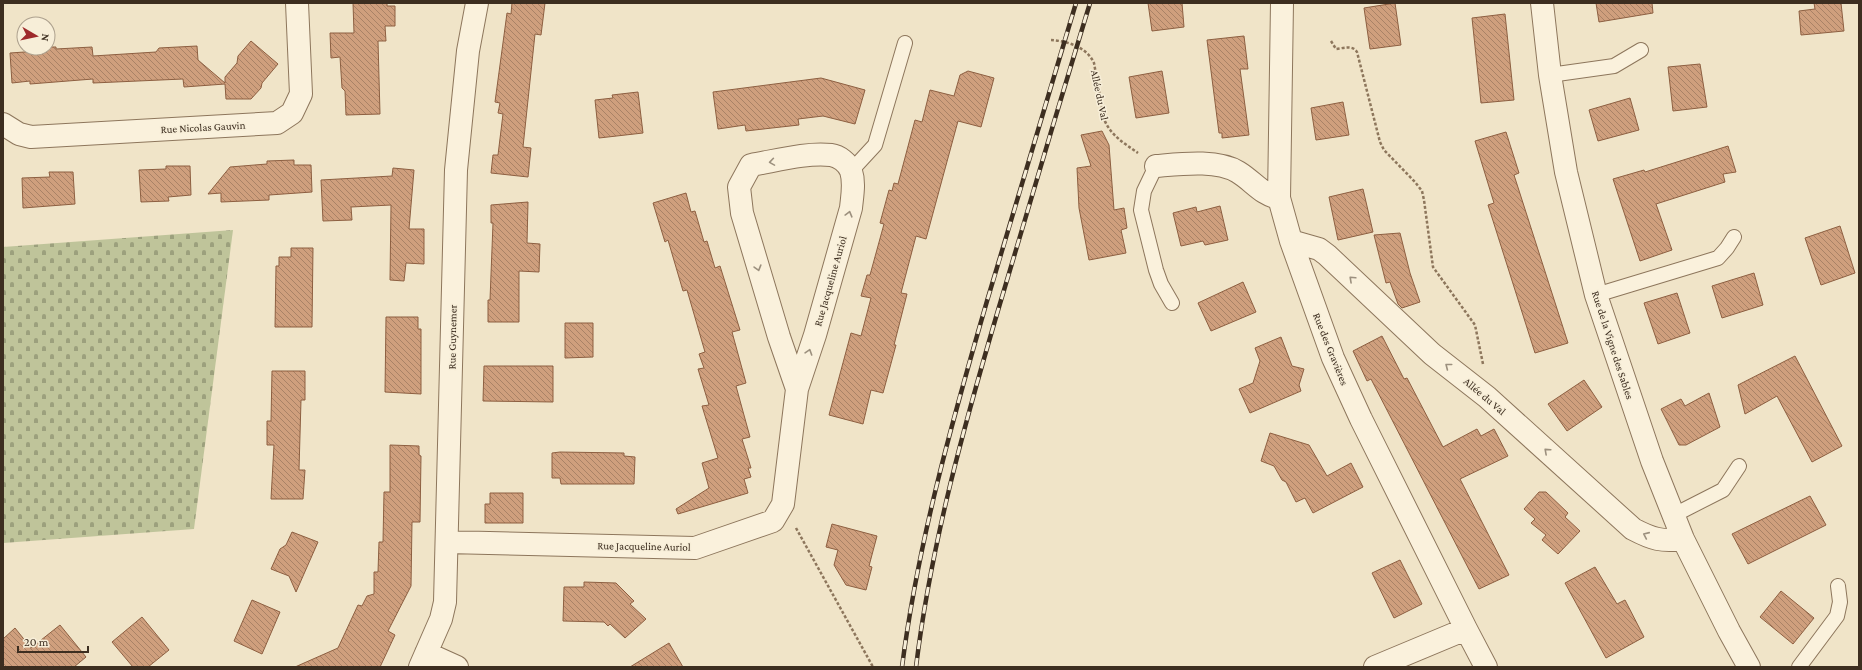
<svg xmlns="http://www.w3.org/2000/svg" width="1862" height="670" font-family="'Crimson Pro',serif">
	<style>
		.cemetery { fill: url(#cemetery-stones) }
		.building { fill: url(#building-back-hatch); stroke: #8d5f41 }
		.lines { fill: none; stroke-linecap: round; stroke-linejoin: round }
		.lane-casing { stroke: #8d765c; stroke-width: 16 }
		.street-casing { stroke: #8d765c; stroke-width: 24 }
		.path { stroke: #8d765c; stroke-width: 2.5; stroke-dasharray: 3 2; stroke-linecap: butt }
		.lane { stroke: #faf1dc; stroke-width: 14 }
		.street { stroke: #faf1dc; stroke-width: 22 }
		.rail-casing { stroke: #3d2e20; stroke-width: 4.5 }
		.rail { stroke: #f7eed8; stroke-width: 3; stroke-dasharray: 9; stroke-linecap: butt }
		.oneway { stroke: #9c907e }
		.labels { text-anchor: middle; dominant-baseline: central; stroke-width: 3; stroke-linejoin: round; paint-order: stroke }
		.street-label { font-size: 11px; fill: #3d2e20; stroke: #f7eed8 }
	</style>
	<defs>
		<pattern id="cemetery-stones" width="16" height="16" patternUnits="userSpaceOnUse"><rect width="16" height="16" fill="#bfc49a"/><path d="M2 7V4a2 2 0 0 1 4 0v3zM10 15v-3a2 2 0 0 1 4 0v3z" fill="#9ca07d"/></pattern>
		<pattern id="building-back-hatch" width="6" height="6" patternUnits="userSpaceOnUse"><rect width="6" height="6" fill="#cf9f7d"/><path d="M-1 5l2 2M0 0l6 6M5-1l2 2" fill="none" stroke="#a98266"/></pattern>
	</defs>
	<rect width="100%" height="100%" fill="#f0e4c8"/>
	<!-- cemetery -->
	<path class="cemetery" d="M233 230 194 529 3 543V247Z"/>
	<!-- building -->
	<path class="building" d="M353 3H387V6H395V26H385L386 41H378L380 114 346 115 345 91 342 88 340 57 331 58 330 33H354Z
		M512 3H545L541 35 535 34 523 147 531 148 528 177 491 173 493 155H498L503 114 498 113 500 103 495 102 507 13 511 14Z
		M1148 3H1182L1184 27 1152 31Z
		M1395 3 1401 45 1370 49 1364 8Z
		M1596 3H1652L1653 13 1599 22Z
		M1814 3H1841L1844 31 1801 35 1799 11 1815 9Z
		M1505 14 1514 100 1481 103 1472 18Z
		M1244 36 1248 69H1240L1249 135 1222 138V133H1219L1207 40Z
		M251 41 278 64 262 83 261 88 251 99H226L225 84 184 87 183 79 93 83V79L30 84V81L12 83 10 53 39 51V48L48 47H56V49L92 47 93 56 156 52 159 48 197 46 198 60 225 83V77L237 63 238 56Z
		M1700 64 1707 107 1673 111 1668 67Z
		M968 71 994 78 981 127 958 121 926 239 916 236 901 293 907 294 894 345H896L883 393 871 390 863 424 829 415 851 333 861 336 871 298 861 296 867 275H870L884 224 880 223 889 190 892 191 894 183 898 184 915 120 922 122 930 90 954 96 960 75Z
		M1162 71 1169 113 1136 118 1129 77Z
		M821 78 865 90 855 124 823 116 798 119 799 125 772 128 746 131 745 125 718 129 713 92Z
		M638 92 643 133 599 138 595 100 613 98 612 95Z
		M1630 98 1639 130 1598 141 1589 110Z
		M1343 102 1349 135 1316 140 1311 108Z
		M1102 131 1109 145 1114 210 1124 208 1127 228 1121 230 1126 253 1089 260 1079 208 1077 168 1091 166 1081 135Z
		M1506 132 1519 173 1514 175 1568 343 1535 353 1488 205 1494 203 1475 141Z
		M1728 146 1736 172 1723 174 1725 182 1656 204 1672 250 1640 261 1613 179 1644 170 1645 172Z
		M294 160V165H311L312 192 269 195V200L221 202V193L208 194 230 167 267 164V161Z
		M166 166H190L191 195 168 197 169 201 141 202 139 170 166 169Z
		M393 168 414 170 409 229H424V264L406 263 404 281 390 280 391 205 351 207 352 220 323 221 321 180 392 176Z
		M49 172H73L75 204 23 208 22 178 50 177Z
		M1363 189 1373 232 1338 240 1329 197Z
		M686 193 691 212 695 211 704 242 707 241 715 268 720 266 740 330 732 332 746 383 736 386 750 437 742 439 751 468H748L751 477 744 479 748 493 678 514 676 509 709 488 702 463 718 458 702 406 709 405 698 369 704 368 699 354 705 352 687 290 683 291 668 240 665 242 653 203Z
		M528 202 527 243 540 244 539 272 519 271V322H488V300H490L493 223H491V205Z
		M1220 206 1228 240 1205 245 1203 241 1181 246 1173 213 1196 207 1197 212Z
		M1840 226 1855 273 1821 285 1805 238Z
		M1400 233 1410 273 1420 302 1402 308 1398 304 1390 282 1386 283 1374 235Z
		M291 248H313L312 327H275L276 266H279V257H291Z
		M1754 273 1763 305 1722 318 1712 286Z
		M1243 282 1256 312 1211 331 1198 303Z
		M1677 293 1690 333 1658 344 1644 303Z
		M386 317H418V329H421V394L385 392Z
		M565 323H593V357L565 358Z
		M1382 336 1404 379 1407 378 1443 447 1477 429 1481 436 1494 429 1508 456 1460 479 1509 575 1479 589 1371 379 1367 381 1353 351Z
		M1281 337 1292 366 1304 369 1299 385 1301 391 1250 413 1239 389 1253 383 1260 361 1255 348Z
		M1795 356 1842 446 1812 462 1777 396 1745 414 1738 385Z
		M484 366H553V402L483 401Z
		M272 371H305V400H301L299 470H305L303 499H271L274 445H267V421H271Z
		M1584 380 1602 407 1567 431 1548 404Z
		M1709 393 1720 427 1686 445H1679L1661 409 1681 399 1685 406Z
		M1270 433 1309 445 1327 476 1351 463 1363 487 1313 513 1305 498 1296 502 1286 482 1282 480 1274 466 1261 461Z
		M390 445 419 446V455L421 456 420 522H412L411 586 388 631 395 635 380 667H295L338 648 358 605 362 606 367 596 374 594V572H378L379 542H383L384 492H390Z
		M560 452 624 453V456L635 457 634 484H561L560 478H552V453Z
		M1539 492H1546L1568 513 1565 517 1580 531 1558 554 1542 540 1546 535 1531 523 1535 519 1524 509Z
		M490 493H523V523H485V504H490Z
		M1810 496 1826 525 1748 564 1732 534Z
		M832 524 877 536 869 566 872 567 866 590 846 585 834 565 838 550 826 547Z
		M292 532 318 542 296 592 289 576 271 569 280 549 286 545Z
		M1400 560 1422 604 1394 618 1372 573Z
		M1595 567 1617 604 1625 600 1644 637 1606 658 1565 583Z
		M584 582 616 583 634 601 630 604 646 619 625 638 610 624 608 626 604 622 563 621 564 587H584Z
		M1781 591 1814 618 1793 644 1760 617Z
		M252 600 280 612 262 654 234 641Z
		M142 617 169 650 148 667H133L112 642Z
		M60 625 86 657 74 667H3V639L15 628 31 648Z
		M669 643 683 667H630Z"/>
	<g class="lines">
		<!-- lane casing -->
		<g class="lane-casing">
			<path id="lane" d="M1550 75 1614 66 1641 50
				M1156 166 1144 191 1141 210 1156 270 1161 284 1172 303
				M851 171 875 145 905 43
				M1596 295 1718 258 1727 248 1734 237
				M1674 515 1723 490 1739 466
				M1799 667 1837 616 1840 602 1838 586"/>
		</g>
		<!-- street casing -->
		<g class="street-casing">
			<path id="street" d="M1282 3 1279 198 1291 241 1333 358 1361 419 1466 629 1486 667
				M1542 3 1550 75 1566 172 1596 295 1652 461 1683 539 1729 631 1749 667
				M3 124 19 134 31 137 277 123 292 113 301 94 297 3
				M1156 166C1180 164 1217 159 1238 172 1253 181 1262 195 1279 198
				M1291 241 1319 249 1327 255 1432 354 1487 397 1633 529C1652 539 1662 542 1683 539
				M447 542 695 548 773 521 783 504 797 389 815 335 851 208C852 197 855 183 851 171 848 163 839 156 831 155 807 152 775 161 751 165L739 187 742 213 779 337 797 389
				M426 653 457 667
				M420 667 441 619 445 602 456 170 468 51 477 3
				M1375 667 1466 629"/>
		</g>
		<!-- path -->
		<path class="path" d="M1051 40C1067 41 1087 47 1094 63L1104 119C1111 136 1124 143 1138 153
			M1331 41 1336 49C1344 48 1353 45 1357 52L1380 142 1384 150 1415 182 1422 191 1424 200 1433 267 1475 325 1483 364
			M796 528 873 667"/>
		<!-- lane -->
		<use href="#lane" class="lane"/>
		<!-- street -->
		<use href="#street" class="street"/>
		<!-- rail casing -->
		<g class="rail-casing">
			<path id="rail" d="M902 667C918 542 952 422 987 301 1017 202 1046 102 1076 3
				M916 667C931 544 964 426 999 307 1029 206 1059 104 1090 3"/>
		</g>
		<!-- rail -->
		<use href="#rail" class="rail"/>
	</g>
	<!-- one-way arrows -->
	<defs><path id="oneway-chevron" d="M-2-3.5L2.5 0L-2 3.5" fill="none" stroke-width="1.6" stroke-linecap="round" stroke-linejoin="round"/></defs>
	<g class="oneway">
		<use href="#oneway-chevron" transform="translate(772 162) rotate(171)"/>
		<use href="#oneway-chevron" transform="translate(849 214) rotate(-75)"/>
		<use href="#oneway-chevron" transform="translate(758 268) rotate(74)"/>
		<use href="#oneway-chevron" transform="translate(1352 279) rotate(-137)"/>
		<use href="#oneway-chevron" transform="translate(809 352) rotate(-72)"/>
		<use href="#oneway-chevron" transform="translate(1448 366) rotate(-142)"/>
		<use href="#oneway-chevron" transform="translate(1547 451) rotate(-138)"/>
		<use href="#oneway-chevron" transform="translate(1646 535) rotate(-156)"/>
	</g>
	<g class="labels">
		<!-- street labels -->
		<g class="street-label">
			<text transform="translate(1100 95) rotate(78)">Allée du Val</text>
			<text transform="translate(203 127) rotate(-3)">Rue Nicolas Gauvin</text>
			<text transform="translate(830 281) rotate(-74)">Rue Jacqueline Auriol</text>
			<text transform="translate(452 337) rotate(-89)">Rue Guynemer</text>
			<text transform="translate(1613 345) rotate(72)">Rue de la Vigne des Sables</text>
			<text transform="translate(1331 349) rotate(68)">Rue des Gravières</text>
			<text transform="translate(1485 396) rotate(40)">Allée du Val</text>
			<text transform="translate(644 546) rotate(1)">Rue Jacqueline Auriol</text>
		</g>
	</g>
	<!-- border -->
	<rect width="1862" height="670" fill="none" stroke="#3d2e20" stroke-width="8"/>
	<!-- north arrow -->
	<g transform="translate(36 36) rotate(99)"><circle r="19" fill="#f7eed8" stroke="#ada18e"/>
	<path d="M0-3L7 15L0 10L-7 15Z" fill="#9e2a2b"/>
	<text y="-6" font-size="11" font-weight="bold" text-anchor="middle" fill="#3d2e20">N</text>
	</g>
	<!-- scale -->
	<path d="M18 646v6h70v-6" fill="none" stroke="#3d2e20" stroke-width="2"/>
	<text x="24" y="646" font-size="12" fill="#3d2e20" stroke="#f7eed8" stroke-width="3" paint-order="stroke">20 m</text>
</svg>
